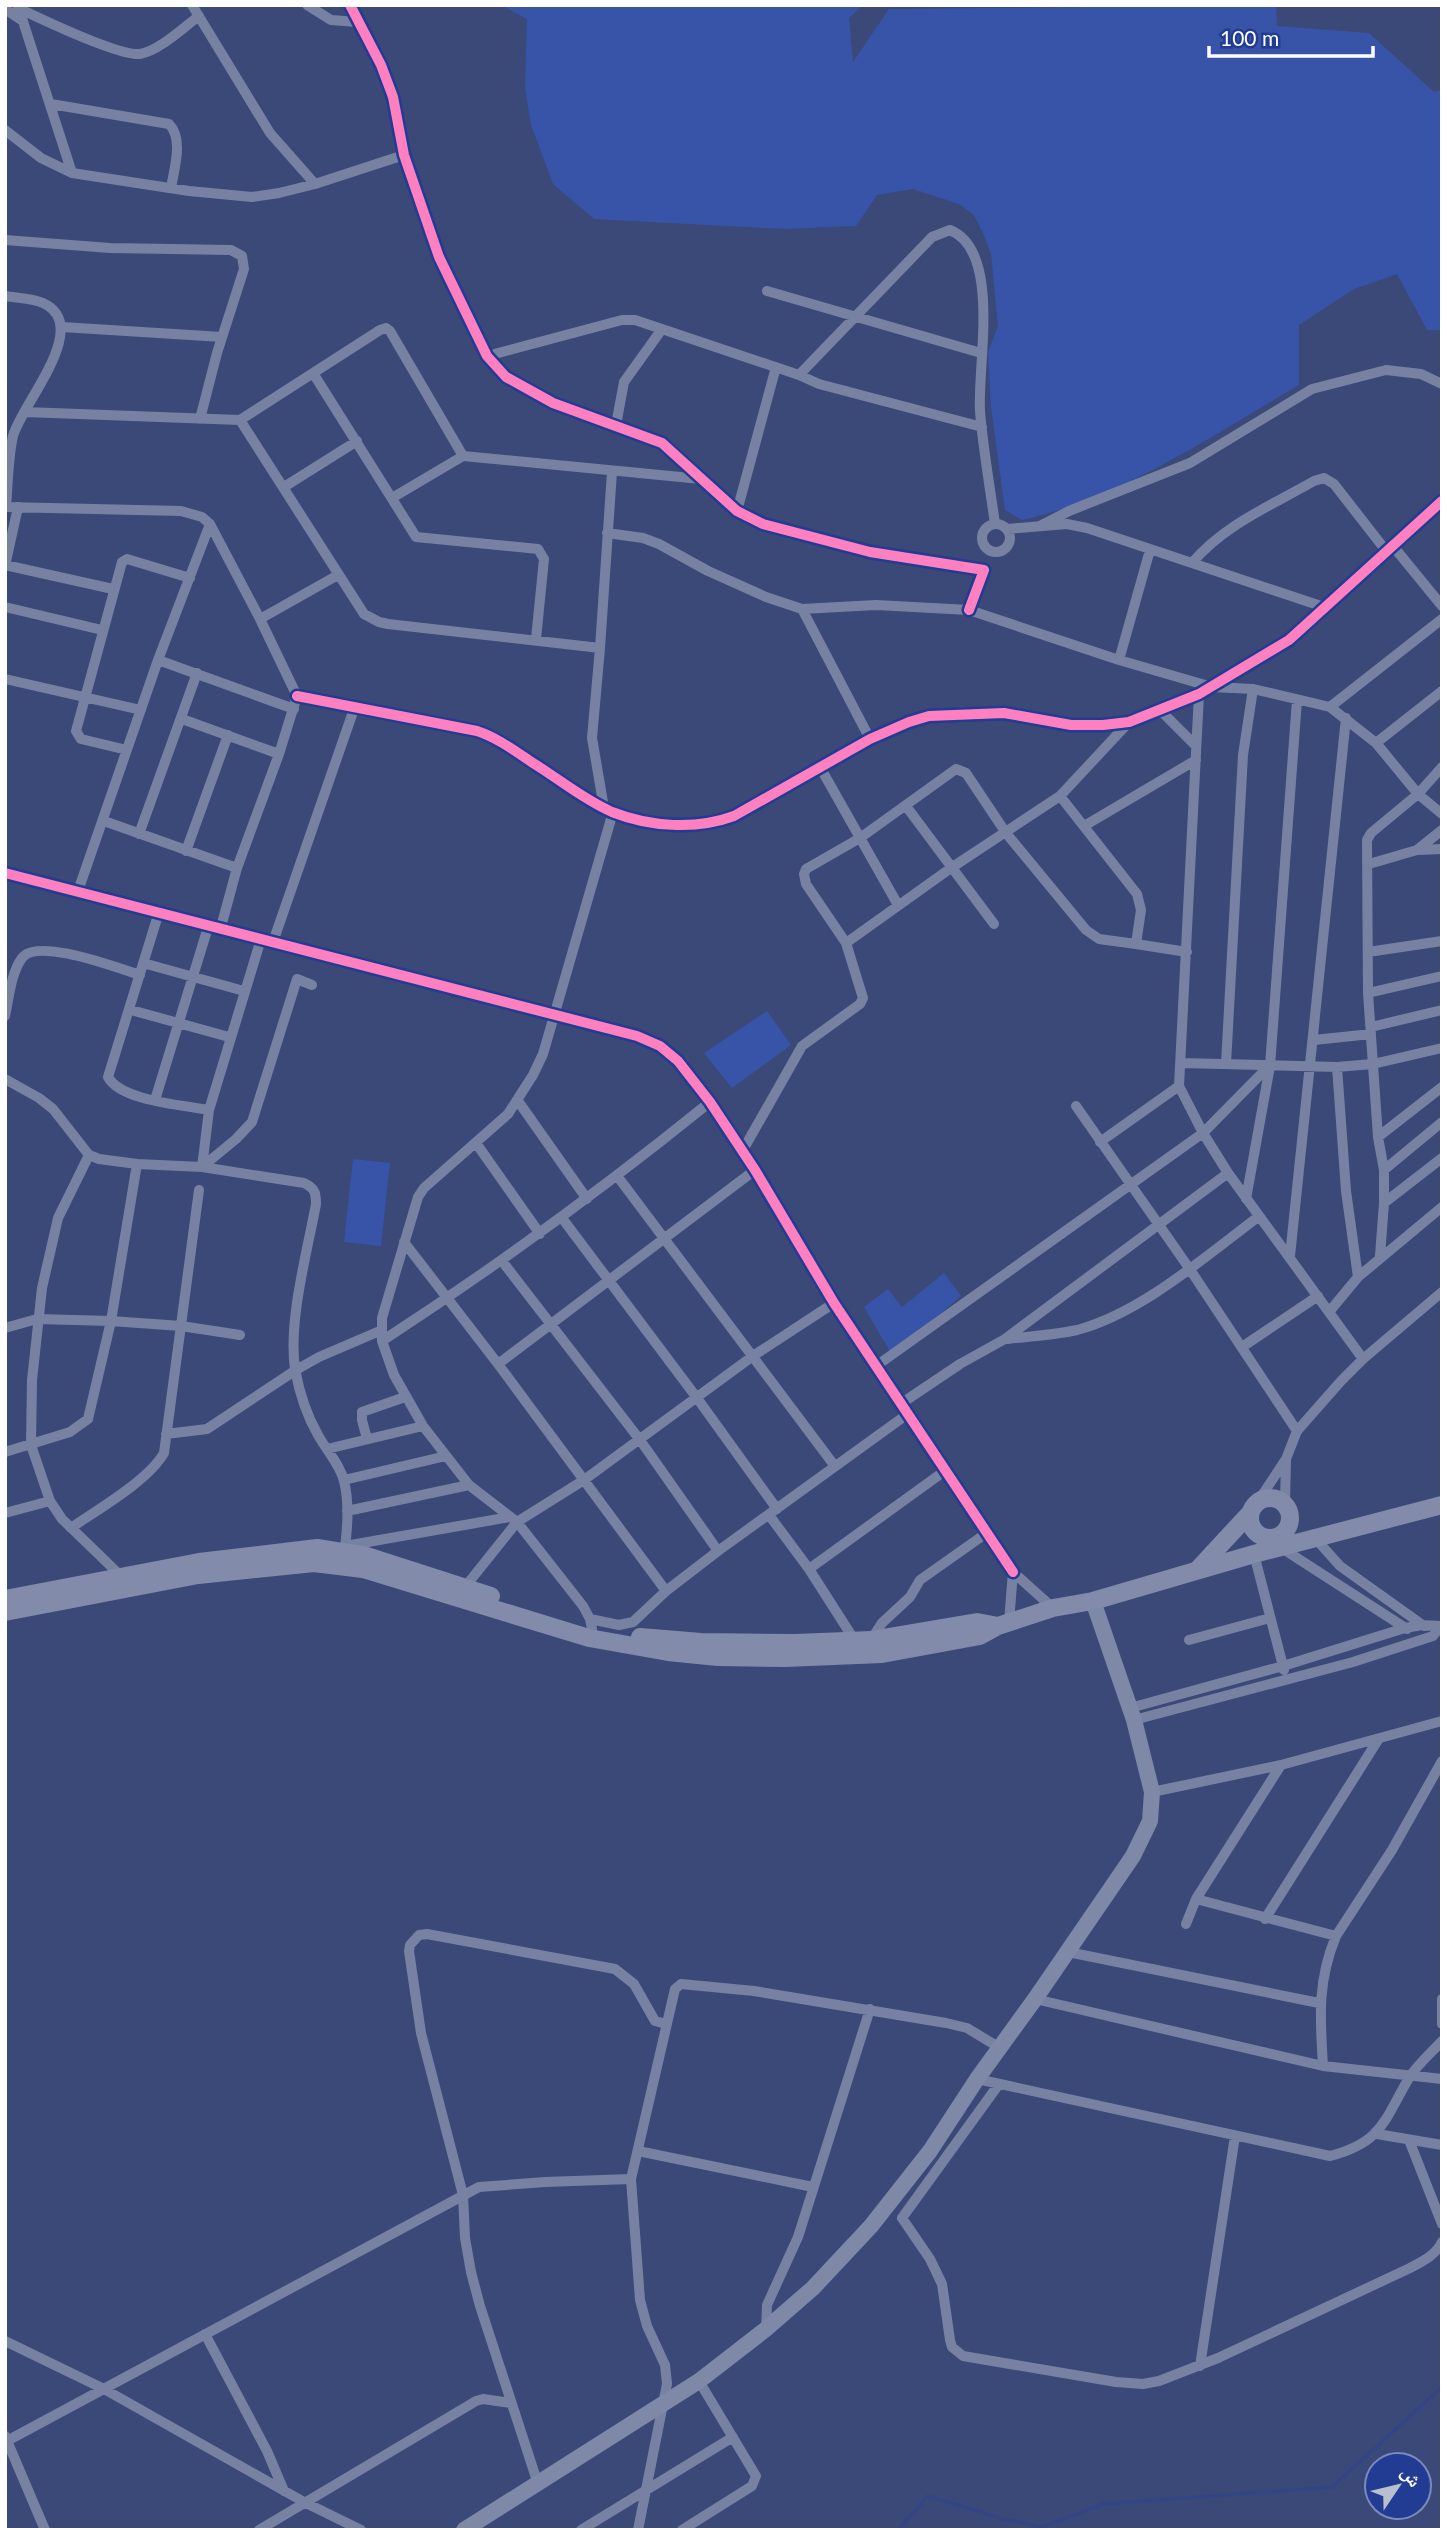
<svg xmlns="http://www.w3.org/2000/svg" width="1447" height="2535" font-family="Lato,'Noto Naskh Arabic',sans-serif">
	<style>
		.green { fill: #3854a8 }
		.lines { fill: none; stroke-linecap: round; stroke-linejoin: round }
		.stream { stroke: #334585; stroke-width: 3.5 }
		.street { stroke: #7782a3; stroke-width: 10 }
		.secondary { stroke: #7e89a7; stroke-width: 16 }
		.primary { stroke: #828baa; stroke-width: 18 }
		.cycleway-casing { stroke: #213c92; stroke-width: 15 }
		.cycleway { stroke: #ff80c0; stroke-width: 10 }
	</style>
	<rect width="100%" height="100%" fill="#3b4978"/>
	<!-- green -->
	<path class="green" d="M501 5H863L849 18 853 62 889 9 1276 5 1277 26 1369 33 1434 92 1442 90V330H1427L1397 274 1354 289 1299 325V385C1210 437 1123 497 1022 520L1005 510 991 407 988 352 998 326 991 254 983 233 974 215 959 204 913 189 877 195 856 226 785 229 594 219 553 184 531 125 525 88 527 19Z
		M767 1011 791 1045 732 1088 704 1053Z
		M353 1159 390 1163 381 1246 344 1242Z
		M944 1273 961 1296 892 1355 864 1307 888 1289 902 1307Z"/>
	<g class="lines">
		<!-- stream -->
		<path class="stream" d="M898 2530 928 2496 1000 2518 1042 2527 1103 2504 1332 2487 1442 2387"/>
		<!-- street -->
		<path class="street" d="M192 5 270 133 315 184 404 155
			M307 5 331 20 357 22
			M350 5 381 65 393 97 404 155 439 257 487 356 506 377 553 403 662 443 737 511 763 524 870 552 984 570 969 610
			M18 6 72 173
			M18 8C41 19 119 56 140 54 159 51 184 27 199 16
			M5 9 23 21
			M51 104 169 124C184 139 174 169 171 188
			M5 130 41 158 72 173 189 191 252 197 279 193 315 184
			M5 240 110 248 231 250 242 256 244 269 217 353 200 419
			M767 291 981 353
			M5 296C17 298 32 298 43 303 93 326 22 403 13 436 8 458 8 484 6 507
			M62 327 222 337
			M487 356 622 320H635L799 375 819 384 982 427
			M313 373 416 537 538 549 544 559 536 639
			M799 375 932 237 950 230C1002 251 977 366 980 411 983 449 990 487 995 524
			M25 412 240 420 364 614 379 622 388 624 600 648
			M240 420 380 330 386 328 390 331 463 456 392 498
			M616 425 624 382 662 329
			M463 456 701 479
			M284 487 357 441
			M5 507 181 511 202 517 210 524 260 619 297 696 279 754 237 868 221 927
			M737 511 776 367
			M982 538a14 14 0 1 1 28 0a14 14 0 1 1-28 0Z
			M1040 526 1069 511 1190 463 1312 389 1386 370 1421 374 1442 384
			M1007 529 1067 524 1087 528 1327 608
			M607 533 643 538 659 544 708 571 766 597 802 609 870 739
			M1393 546 1442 606
			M1192 563C1224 525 1272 505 1314 481L1324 478 1334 484 1387 552
			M5 565 113 589
			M5 566 18 507
			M5 607 102 630
			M802 609 876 605 969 610 1119 660 1212 687 1253 689 1330 707 1376 743 1418 794 1442 814
			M260 619 338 575
			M158 660 294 709
			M1119 660 1150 550
			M5 679 141 710
			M297 696 477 731C498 738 515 751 533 763 559 779 584 800 612 812 650 827 696 830 734 816L870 739 909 722 929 716 1004 713 1071 725H1103L1129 722 1199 694 1289 640 1442 501
			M1330 707 1442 619
			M1160 710 1196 746
			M182 719 279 754
			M1376 743 1442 691
			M127 750 81 739 76 731 122 562 127 559 190 578
			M820 767 898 905
			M1060 796 1137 894 1141 910 1136 944 1187 952
			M906 806 994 924
			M604 808 592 738 600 648 612 472
			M104 821 237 868
			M1084 826 1196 760
			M1442 830 1417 850 1442 849
			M139 834 197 673
			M186 851 228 735
			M1369 864 1417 850
			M5 873 637 1036 660 1046 678 1061 710 1102 755 1170 834 1303 1013 1572
			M78 891 158 660 210 524
			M159 912 108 1077C121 1101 183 1105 209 1110
			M261 939 209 1110 202 1167 236 1139 252 1122 297 979 312 985
			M273 942 354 709
			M846 943 951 868 1060 796 1129 722
			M1368 952 1442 941
			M143 963 244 991
			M1368 993 1442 976
			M131 1010 229 1037
			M5 1016C9 998 11 973 22 958 37 937 117 968 140 975
			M1371 1027 1442 1010
			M1314 1040 1371 1034
			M1181 1063 1337 1067 1373 1064 1442 1048
			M1226 1064 1243 755 1253 689
			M1337 1067 1346 1191 1358 1277
			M5 1079 39 1098 53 1109 89 1155 99 1159 137 1164 202 1167 304 1183C315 1188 316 1193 316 1204 307 1253 288 1321 295 1369 299 1391 307 1416 318 1435 326 1450 340 1464 344 1481 350 1505 347 1532 344 1556
			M1179 1086 1203 1133 1228 1173 1363 1359
			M155 1100 209 924
			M518 1101 587 1199
			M1076 1106 1189 1268 1297 1431
			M1378 1137 1442 1087
			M1100 1142 1179 1086 1199 694
			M476 1143 540 1234
			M743 1150 802 1046 860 1004 863 998 846 943 806 884 804 874 806 869 860 838 956 769 966 773 1006 833 1086 930 1099 939 1136 944
			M89 1155 58 1218 42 1288 32 1380 31 1445 50 1501 62 1519 121 1576
			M1384 1170 1442 1122
			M618 1177 834 1465
			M1246 1199 1270 1066 1297 700
			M1384 1203 1442 1158
			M562 1218 697 1398 777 1509
			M404 1242 498 1364 666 1591
			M1290 1256 1346 718
			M1380 1256 1384 1203V1170L1378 1137 1368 993 1367 840 1371 833 1418 794 1442 767
			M502 1261 640 1440 718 1551
			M1329 1312 1358 1277 1442 1207
			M5 1328 37 1319 111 1321 181 1326 240 1335
			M1008 1339C1031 1336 1055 1335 1077 1330 1141 1313 1206 1256 1258 1217
			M382 1341C497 1266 604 1188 710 1102
			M1242 1347 1318 1296
			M498 1364 755 1170
			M876 1366 1203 1133 1268 1067
			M902 1403 960 1364 1005 1339 1228 1173
			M166 1434 207 1429 296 1370 319 1357 382 1330
			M367 1439 362 1420V1412L405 1397
			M327 1449 423 1426
			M5 1452 70 1432 88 1419 111 1321 137 1164
			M344 1480 446 1456
			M1285 1504 1286 1459
			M1255 1506 1286 1459 1297 1431 1341 1381 1363 1359 1442 1292
			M347 1511 469 1485
			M5 1513 50 1501
			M769 1515 809 1569 855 1641
			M71 1528C98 1509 148 1481 164 1453L199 1190
			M1315 1538 1340 1566 1424 1626
			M345 1546 510 1517
			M1280 1547 1407 1629
			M1254 1554 1284 1670
			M809 1569 946 1470
			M465 1587 517 1522 584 1480 753 1356 834 1303
			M590 1619 619 1625 633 1622 666 1591 718 1551 909 1413
			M1009 1622 1013 1572 1053 1608
			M592 1629 590 1619 583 1606 517 1522 469 1485 423 1426 394 1375 382 1341V1318L418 1197 424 1188 508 1114 533 1075 543 1054 613 812
			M871 1640 882 1623 910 1597 920 1580 988 1532
			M1189 1640 1270 1618
			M1130 1708 1283 1666 1405 1628 1422 1625 1441 1626 1433 1636 1353 1662 1134 1720
			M1152 1792 1281 1765 1442 1721
			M1196 1899 1336 1936
			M1265 1919 1378 1740
			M1186 1924 1196 1899 1281 1765
			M1068 1952 1319 2003
			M1035 1999 1323 2066 1442 2079
			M1442 1999V2024
			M1323 2066C1320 2018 1317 1982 1336 1936L1392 1850 1442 1761
			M977 2079 1330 2156C1383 2142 1384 2120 1409 2078 1417 2065 1431 2053 1442 2041
			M999 2084 902 2218 930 2259 942 2284 950 2340 952 2347 963 2356 1116 2382 1143 2384 1159 2381 1218 2358 1410 2268C1423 2261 1436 2255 1442 2242
			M1377 2134 1442 2145
			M1409 2140 1442 2224
			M638 2151 813 2187
			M766 2329 767 2305 798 2237 870 2009
			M205 2334 267 2451 284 2491
			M5 2341 104 2389 304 2502 361 2530
			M1200 2366 1235 2136
			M5 2436 45 2530
			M5 2442 479 2187 545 2182 631 2179
			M538 2484 480 2306 471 2272 465 2238 463 2195 421 2033 409 1951 410 1945 419 1935 427 1934 615 1969 634 1984 655 2021 666 2024
			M259 2530 476 2401 483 2399 511 2403
			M581 2530 733 2437
			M638 2530 667 2384 665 2365 647 2326 640 2300 631 2179 675 1989 681 1984 754 1991 946 2023 967 2028 1000 2048
			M682 2530 752 2486 756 2476 699 2381"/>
		<!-- secondary -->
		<path class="secondary" d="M464 2530 699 2381 766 2329 813 2288 871 2226 930 2151 977 2079 1035 1999 1133 1856 1150 1821 1152 1792 1134 1720 1093 1601"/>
		<!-- primary -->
		<path class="primary" d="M1250 1518a20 20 0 1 1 40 0a20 20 0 1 1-40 0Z
			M1199 1568 1251 1512
			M5 1599 199 1562 317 1548 367 1556 491 1596
			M5 1612 198 1575 314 1563 363 1569 589 1638 668 1652 718 1657 785 1658 882 1654 980 1636 998 1626 1053 1608 1093 1601 1254 1554 1442 1505
			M640 1637 701 1642 795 1643 871 1640 977 1622 998 1626"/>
		<!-- cycleway casing -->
		<g class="cycleway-casing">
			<path id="cycleway" d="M350 5 381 65 393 97 404 155 439 257 487 356 506 377 553 403 662 443 737 511 763 524 870 552 984 570 969 610
				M297 696 477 731C498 738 515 751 533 763 559 779 584 800 612 812 650 827 696 830 734 816L870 739 909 722 929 716 1004 713 1071 725H1103L1129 722 1199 694 1289 640 1442 501
				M5 873 637 1036 660 1046 678 1061 710 1102 755 1170 834 1303 1013 1572"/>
		</g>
		<!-- cycleway -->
		<use href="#cycleway" class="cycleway"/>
	</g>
	<!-- border -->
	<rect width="1447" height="2535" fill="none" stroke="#ffffff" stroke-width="14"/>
	<!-- north arrow -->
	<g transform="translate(1398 2486) rotate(55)"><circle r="33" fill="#213c92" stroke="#7a8abe" stroke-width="2"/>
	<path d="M0-5L12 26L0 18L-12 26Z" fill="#babfd0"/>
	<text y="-10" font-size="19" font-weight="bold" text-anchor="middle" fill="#ffffff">ش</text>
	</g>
	<!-- scale -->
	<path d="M1209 46v10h164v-10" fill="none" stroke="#ffffff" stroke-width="3.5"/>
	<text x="1220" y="46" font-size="21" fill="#ffffff" stroke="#213c92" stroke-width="5" paint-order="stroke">100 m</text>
</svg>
